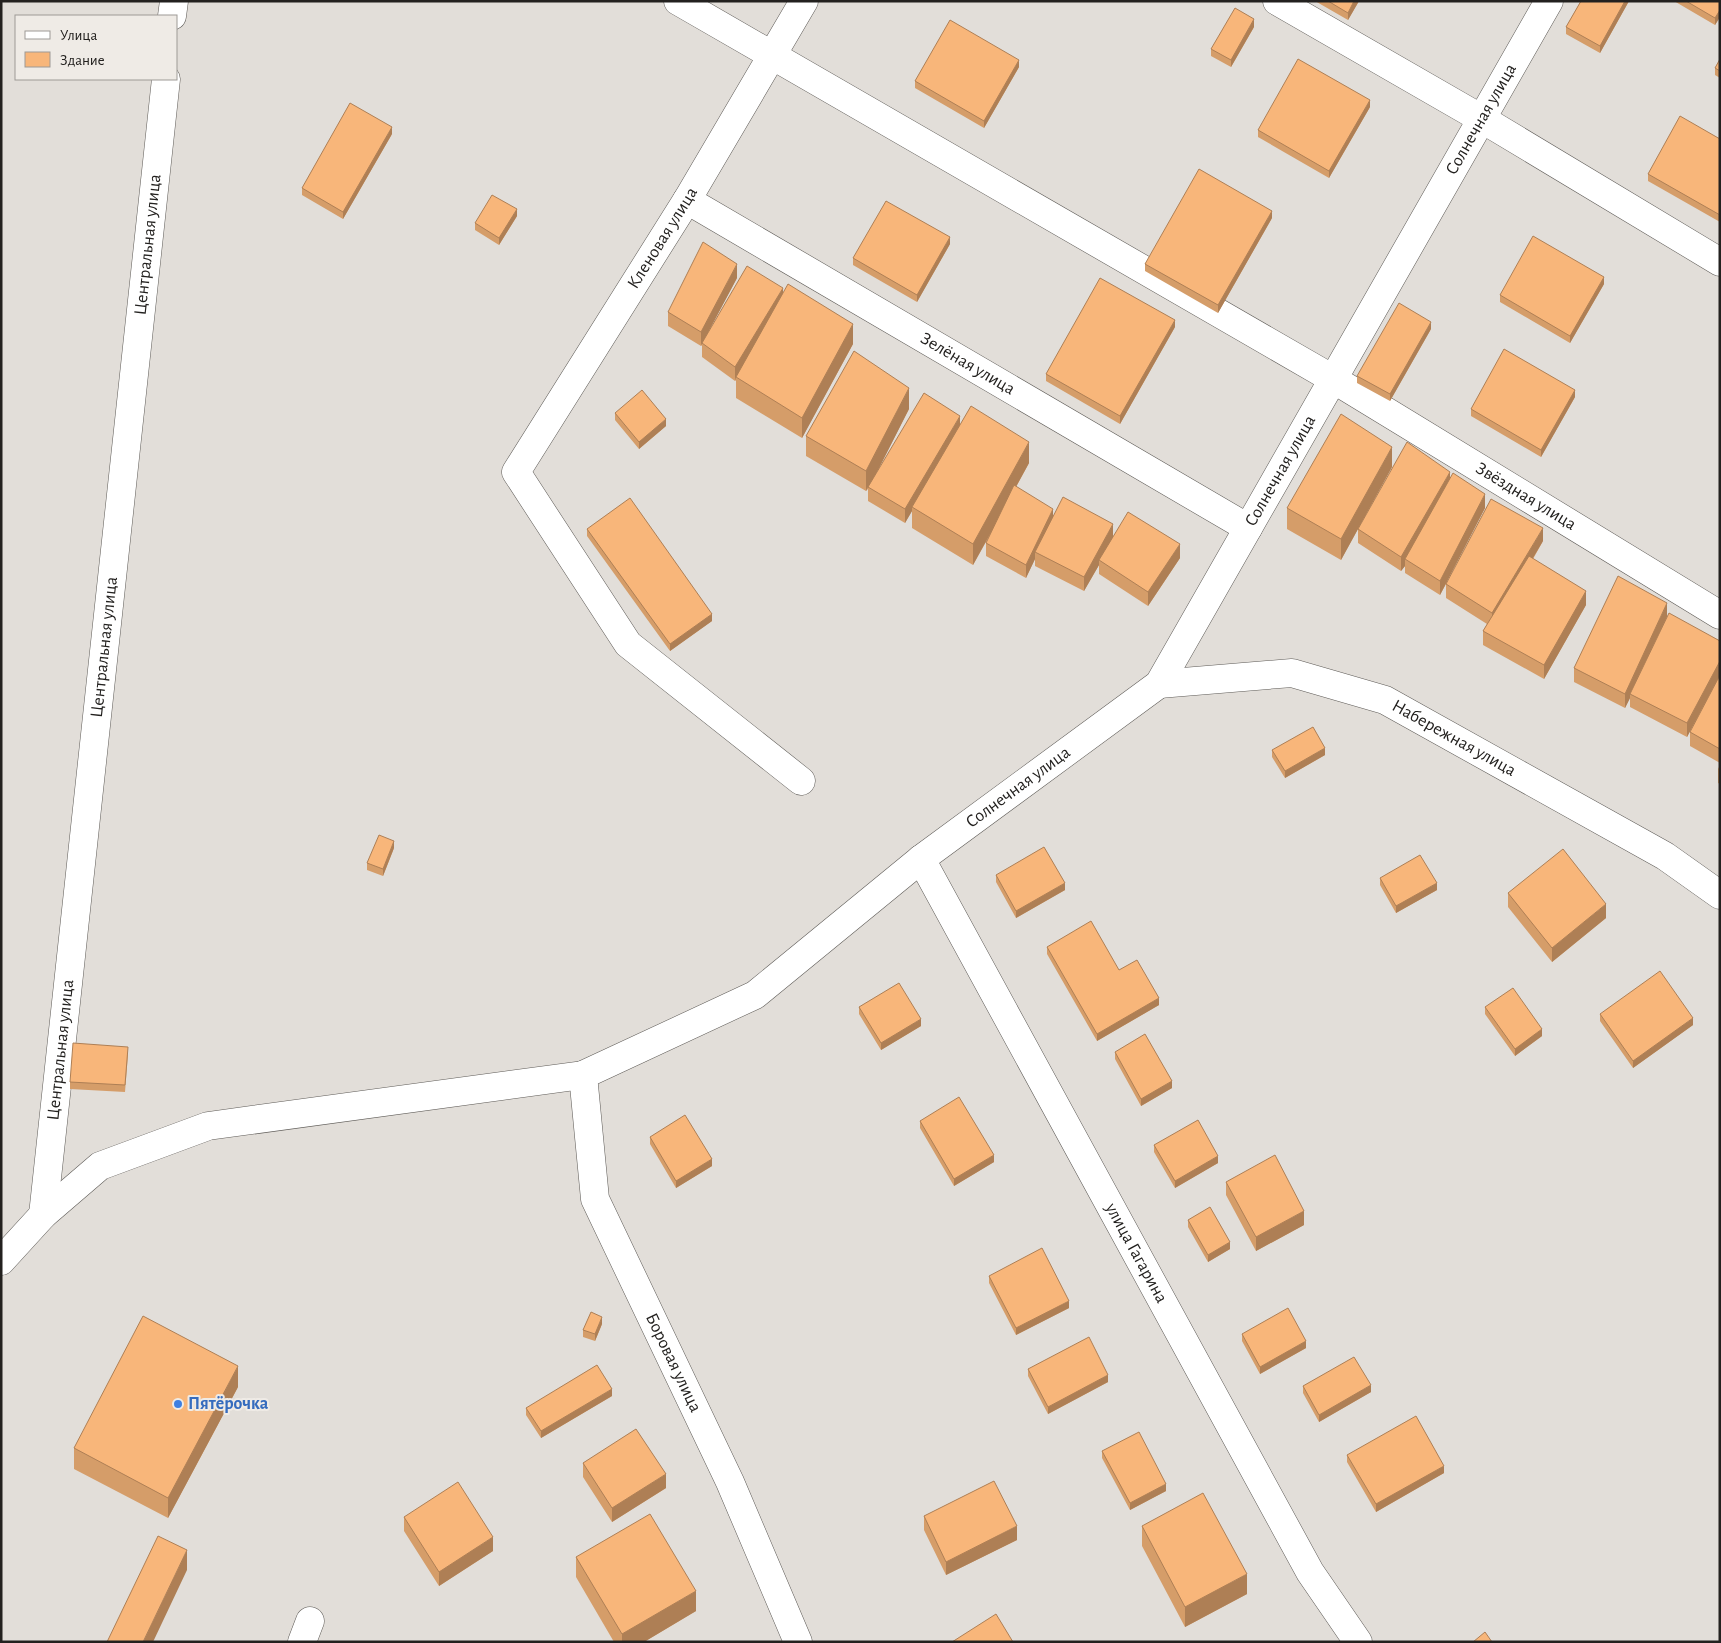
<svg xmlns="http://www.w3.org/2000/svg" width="1721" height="1643" font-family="'Alegreya Sans',sans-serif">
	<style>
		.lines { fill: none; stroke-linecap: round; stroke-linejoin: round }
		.minor-casing { stroke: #5e5b57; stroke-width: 29 }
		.minor { stroke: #fff; stroke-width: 28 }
		.wall { fill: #d59d69 }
		.shaded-wall { fill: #ae7f55 }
		.building { fill: #f8b67a; stroke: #ae7f55 }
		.shop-dot { fill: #3f7fe0; stroke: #efebe6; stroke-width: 2 }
		.labels { text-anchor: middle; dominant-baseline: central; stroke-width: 4; stroke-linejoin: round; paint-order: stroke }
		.street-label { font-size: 18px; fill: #23211f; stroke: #efebe6 }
		.shop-label { font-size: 18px; font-weight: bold; fill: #366cbe; stroke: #efebe6; text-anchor: start }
	</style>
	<rect width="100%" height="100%" fill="#e2ded9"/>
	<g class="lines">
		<!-- minor casing -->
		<g class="minor-casing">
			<g id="minor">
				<path id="s1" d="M678 1 1333 379 1720 615"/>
				<path d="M1277 1 1482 119 1720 262"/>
				<path d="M172 16 174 1"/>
				<path id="s2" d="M687 200 1248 528"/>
				<path id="s3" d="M1159 684 1292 673 1385 700 1665 856 1720 895"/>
				<path id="s4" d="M801 781 628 644 516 472 687 200 804 1"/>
				<path id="s5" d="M921 859 1310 1572 1358 1642"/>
				<path id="s6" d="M583 1075 595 1199 730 1482 798 1642"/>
				<path id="s7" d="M43 1215 166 79"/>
				<path id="s8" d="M1 1261 43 1215 100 1166 208 1126 583 1075 755 995 921 859 1159 684 1549 1"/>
				<path d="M302 1642 310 1621"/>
			</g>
		</g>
		<!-- minor -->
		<use href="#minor" class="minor"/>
	</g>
	<!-- wall -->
	<path class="wall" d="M1315 1H1359L1348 20Z
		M1581 1H1629L1600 53 1566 34V27Z
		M1674 1H1720V17L1715 25Z
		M1254 27 1231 67 1211 56V49Z
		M1720 59V78L1715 75V68Z
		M1019 67 984 128 915 88V81Z
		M1370 107 1329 178 1258 137V130Z
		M392 134 343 219 302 195V188Z
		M1720 139V222L1648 181V174Z
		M517 216 499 245 475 230V223Z
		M1272 218 1218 313 1145 271V264Z
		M950 244 917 302 853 265V258Z
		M737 278 709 330 783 293 853 344 802 438 736 398V380L735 381 702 357V345L701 346 668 326V312Z
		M1604 284 1570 343 1500 302V295Z
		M1175 327 1120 424 1046 381V374Z
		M1431 329 1390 401 1357 383V376Z
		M1575 397 1541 457 1471 416V409Z
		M909 409 874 477 960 426 1029 463 1016 487 1053 519 1180 558 1148 606 1099 574V565L1084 591 1035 566V559L1026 578 986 556V543L991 533 973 565 912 528V511L905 523 868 501V489L866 491 806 456V436Z
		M615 413 666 426 639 449 615 420Z
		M1392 467 1341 560 1287 529V508Z
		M1450 480 1485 508 1447 581 1543 541 1533 559 1586 605 1544 679 1483 645V631L1487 624 1446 598V584L1440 595 1405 573V566L1401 571 1358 543V529Z
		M587 529 712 621 670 651 587 536Z
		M1667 617 1720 641V763L1690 746V732L1710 693 1687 737 1630 707V698L1625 708 1574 682V668Z
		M1272 750 1325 755 1285 778 1272 757Z
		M1720 765V784L1718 783V769Z
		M394 848 383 876 367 870V863Z
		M996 875 1065 890 1016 918 996 882Z
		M1380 878 1437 890 1396 913 1380 885Z
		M1508 893 1606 918 1552 962 1508 907Z
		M1047 947 1159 1005 1097 1041 1047 954Z
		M859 1007 921 1026 881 1050 859 1014Z
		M1485 1007 1542 1036 1515 1056 1485 1014Z
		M1600 1014 1693 1025 1633 1068 1600 1021Z
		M1115 1052 1172 1088 1141 1106 1115 1059Z
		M128 1054 125 1092 70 1089V1082Z
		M920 1121 994 1162 954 1186 920 1128Z
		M650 1137 712 1166 676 1188 650 1144Z
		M1154 1145 1218 1163 1175 1188 1154 1152Z
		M1226 1182 1304 1225 1256 1251 1226 1195Z
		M1188 1220 1230 1249 1208 1262 1188 1227Z
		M989 1276 1069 1308 1016 1335 989 1283Z
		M602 1324 595 1341 583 1337V1330Z
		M1242 1334 1306 1348 1260 1374 1242 1341Z
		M1028 1369 1108 1382 1048 1414 1028 1376Z
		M1303 1386 1371 1392 1319 1422 1303 1393Z
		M238 1387 168 1518 74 1469V1448Z
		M612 1396 541 1438 526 1415V1408Z
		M1102 1451 1166 1491 1130 1510 1102 1458Z
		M1347 1455 1444 1473 1376 1512 1347 1462Z
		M583 1463 666 1488 612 1522 583 1477Z
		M924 1516 1017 1540 946 1575 924 1530Z
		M404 1517 493 1551 439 1586 404 1531Z
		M1142 1526 1247 1594 1185 1627 1142 1546Z
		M576 1557 696 1611 644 1642H614L576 1577Z"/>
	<!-- shaded-wall -->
	<path class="shaded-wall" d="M1354 1H1359L1348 20V13Z
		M1625 1H1629L1600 53V46Z
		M1720 10V17L1715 25V18Z
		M1254 19V27L1231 67V60Z
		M1019 60V67L984 128V121Z
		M1370 100V107L1329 178V171Z
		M392 127V134L343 219V212Z
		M517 209V216L499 245V238Z
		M1272 211V218L1218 313V305Z
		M950 237V244L917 302V295Z
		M737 264V278L702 344V343L701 346V332Z
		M1604 277V284L1570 343V336Z
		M783 288V302L736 377 735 381V367Z
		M1175 320V327L1120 424V416Z
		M1431 322V329L1390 401V394Z
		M853 324V344L802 438V418Z
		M909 388V409L869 488 868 487 866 491V471Z
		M1575 390V397L1541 457V450Z
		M960 416V430L912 507V511L905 523V509Z
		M666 419V426L639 449V442Z
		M1029 442V463L973 565V544Z
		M1392 447V467L1341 560V539Z
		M1450 472V486L1405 559V566L1401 571V557Z
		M1485 494V508L1440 595V581Z
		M1053 509V523L1035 552V559L1026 578V565Z
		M1113 524V538L1099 560V565L1084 591V577Z
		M1543 528V541L1492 627V613Z
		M1180 544V558L1148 606V592Z
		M1586 591V605L1544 679V665Z
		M1667 603V617L1630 694V698L1625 708V694Z
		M712 614V621L670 651V644Z
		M1720 661V675L1687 737V723Z
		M1325 748V755L1285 778V771Z
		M394 841V848L383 876V869Z
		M1065 883V890L1016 918V911Z
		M1437 883V890L1396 913V906Z
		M1606 904V918L1552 962V948Z
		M1159 998V1005L1097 1041V1034Z
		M1693 1018V1025L1633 1068V1061Z
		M921 1019V1026L881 1050V1043Z
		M1542 1029V1036L1515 1056V1049Z
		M1172 1081V1088L1141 1106V1099Z
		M994 1155V1162L954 1186V1179Z
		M1218 1156V1163L1175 1188V1181Z
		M712 1159V1166L676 1188V1181Z
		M1304 1211V1225L1256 1251V1237Z
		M1230 1242V1249L1208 1262V1255Z
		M1069 1301V1308L1016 1335V1328Z
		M602 1317V1324L595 1341V1334Z
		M1306 1341V1348L1260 1374V1367Z
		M238 1366V1387L168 1518V1498Z
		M1108 1375V1382L1048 1414V1407Z
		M1371 1385V1392L1319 1422V1415Z
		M612 1389V1396L541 1438V1431Z
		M1444 1466V1473L1376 1512V1504Z
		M666 1474V1488L612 1522V1508Z
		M1166 1484V1491L1130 1510V1503Z
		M1017 1526V1540L946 1575V1562Z
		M493 1537V1551L439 1586V1572Z
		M187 1550V1570L153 1642H143Z
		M1247 1574V1594L1185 1627V1607Z
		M696 1591V1611L644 1642H622V1634Z"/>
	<!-- building -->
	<path class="building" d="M1328 1H1354L1348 13Z
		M1581 1H1625L1600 46 1566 27Z
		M1686 1H1720V10L1715 18Z
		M1235 8 1254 19 1231 60 1211 49Z
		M950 20 1019 60 984 121 915 81Z
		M1298 59 1370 100 1329 171 1258 130Z
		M1720 59V71L1715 68Z
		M350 103 392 127 343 212 302 188Z
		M1680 116 1720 139V215L1648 174Z
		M1199 169 1272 211 1218 305 1145 264Z
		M492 195 517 209 499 238 475 223Z
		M886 201 950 237 917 295 853 258Z
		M1533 236 1604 277 1570 336 1500 295Z
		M703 242 737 264 701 332 668 312Z
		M747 266 783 288 735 367 702 343Z
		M1100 278 1175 320 1120 416 1046 374Z
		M788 284 853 324 802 418 736 377Z
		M1399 303 1431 322 1390 394 1357 376Z
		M1504 349 1575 390 1541 450 1471 409Z
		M854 351 909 388 866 471 806 436Z
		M642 390 666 419 639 442 615 413Z
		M924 393 960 416 905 509 868 487Z
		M971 406 1029 442 973 544 912 507Z
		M1341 414 1392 447 1341 539 1287 508Z
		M1407 442 1450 472 1401 557 1358 529Z
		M1453 473 1485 494 1440 581 1405 559Z
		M1014 485 1053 509 1026 565 986 543Z
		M1063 497 1113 524 1084 577 1035 552Z
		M630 498 712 614 670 644 587 529Z
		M1491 499 1543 528 1492 613 1446 584Z
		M1128 512 1180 544 1148 592 1099 560Z
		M1529 556 1586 591 1544 665 1483 631Z
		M1618 576 1667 603 1625 694 1574 668Z
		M1669 613 1720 641V661L1687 723 1630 694Z
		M1720 675V749L1690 732Z
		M1313 727 1325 748 1285 771 1272 750Z
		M379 835 394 841 383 869 367 863Z
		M1044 847 1065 883 1016 911 996 875Z
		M1563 849 1606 904 1552 948 1508 893Z
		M1420 855 1437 883 1396 906 1380 878Z
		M1091 921 1119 970 1137 960 1159 998 1097 1034 1047 947Z
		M1660 971 1693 1018 1633 1061 1600 1014Z
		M899 983 921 1019 881 1043 859 1007Z
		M1513 988 1542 1029 1515 1049 1485 1007Z
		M1145 1034 1172 1081 1141 1099 1115 1052Z
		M73 1043 128 1047 125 1085 70 1082Z
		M959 1097 994 1155 954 1179 920 1121Z
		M685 1115 712 1159 676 1181 650 1137Z
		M1198 1120 1218 1156 1175 1181 1154 1145Z
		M1275 1155 1304 1211 1256 1237 1226 1182Z
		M1210 1207 1230 1242 1208 1255 1188 1220Z
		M1042 1248 1069 1301 1016 1328 989 1276Z
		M1288 1308 1306 1341 1260 1367 1242 1334Z
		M591 1312 602 1317 595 1334 583 1330Z
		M143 1316 238 1366 168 1498 74 1448Z
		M1089 1337 1108 1375 1048 1407 1028 1369Z
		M1354 1357 1371 1385 1319 1415 1303 1386Z
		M597 1365 612 1389 541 1431 526 1408Z
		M1416 1416 1444 1466 1376 1504 1347 1455Z
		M636 1429 666 1474 612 1508 583 1463Z
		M1139 1432 1166 1484 1130 1503 1102 1451Z
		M994 1481 1017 1526 946 1562 924 1516Z
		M458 1482 493 1537 439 1572 404 1517Z
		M1203 1493 1247 1574 1185 1607 1142 1526Z
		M650 1514 696 1591 622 1634 576 1557Z
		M158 1536 187 1550 143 1642H107Z
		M996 1614 1013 1642H952Z
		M1485 1632 1492 1642H1473Z"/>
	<!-- markers -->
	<circle class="shop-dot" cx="178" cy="1404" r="5"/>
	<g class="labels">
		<!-- street labels -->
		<g class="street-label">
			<text stroke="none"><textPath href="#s8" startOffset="1981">Солнечная улица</textPath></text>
			<text stroke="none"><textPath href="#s4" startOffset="702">Кленовая улица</textPath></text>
			<text stroke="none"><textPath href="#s7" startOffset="976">Центральная улица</textPath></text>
			<text stroke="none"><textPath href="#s2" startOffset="325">Зелёная улица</textPath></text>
			<text stroke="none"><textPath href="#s8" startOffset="1576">Солнечная улица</textPath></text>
			<text stroke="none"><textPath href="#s1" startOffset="982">Звёздная улица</textPath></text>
			<text stroke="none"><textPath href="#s7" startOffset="571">Центральная улица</textPath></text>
			<text stroke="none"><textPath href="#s3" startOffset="309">Набережная улица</textPath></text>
			<text stroke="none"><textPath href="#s8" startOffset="1156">Солнечная улица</textPath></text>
			<text stroke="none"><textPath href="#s7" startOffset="166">Центральная улица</textPath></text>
			<text stroke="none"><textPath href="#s5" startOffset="449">улица Гагарина</textPath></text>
			<text stroke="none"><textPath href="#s6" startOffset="306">Боровая улица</textPath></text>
		</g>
		<!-- shop labels -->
		<g class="shop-label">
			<text x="188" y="1404">Пятёрочка</text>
		</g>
	</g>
	<!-- border -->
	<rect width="1721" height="1643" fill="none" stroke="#23211f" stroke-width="5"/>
	<!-- legend -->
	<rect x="15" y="15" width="162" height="65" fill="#efebe6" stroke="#9d9a96"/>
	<rect x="25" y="31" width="25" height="8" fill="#ffffff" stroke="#9d9a96"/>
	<text x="60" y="40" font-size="15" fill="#23211f">Улица</text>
	<rect x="25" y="52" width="25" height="15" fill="#f8b67a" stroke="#9d9a96"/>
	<text x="60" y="65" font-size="15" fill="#23211f">Здание</text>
</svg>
